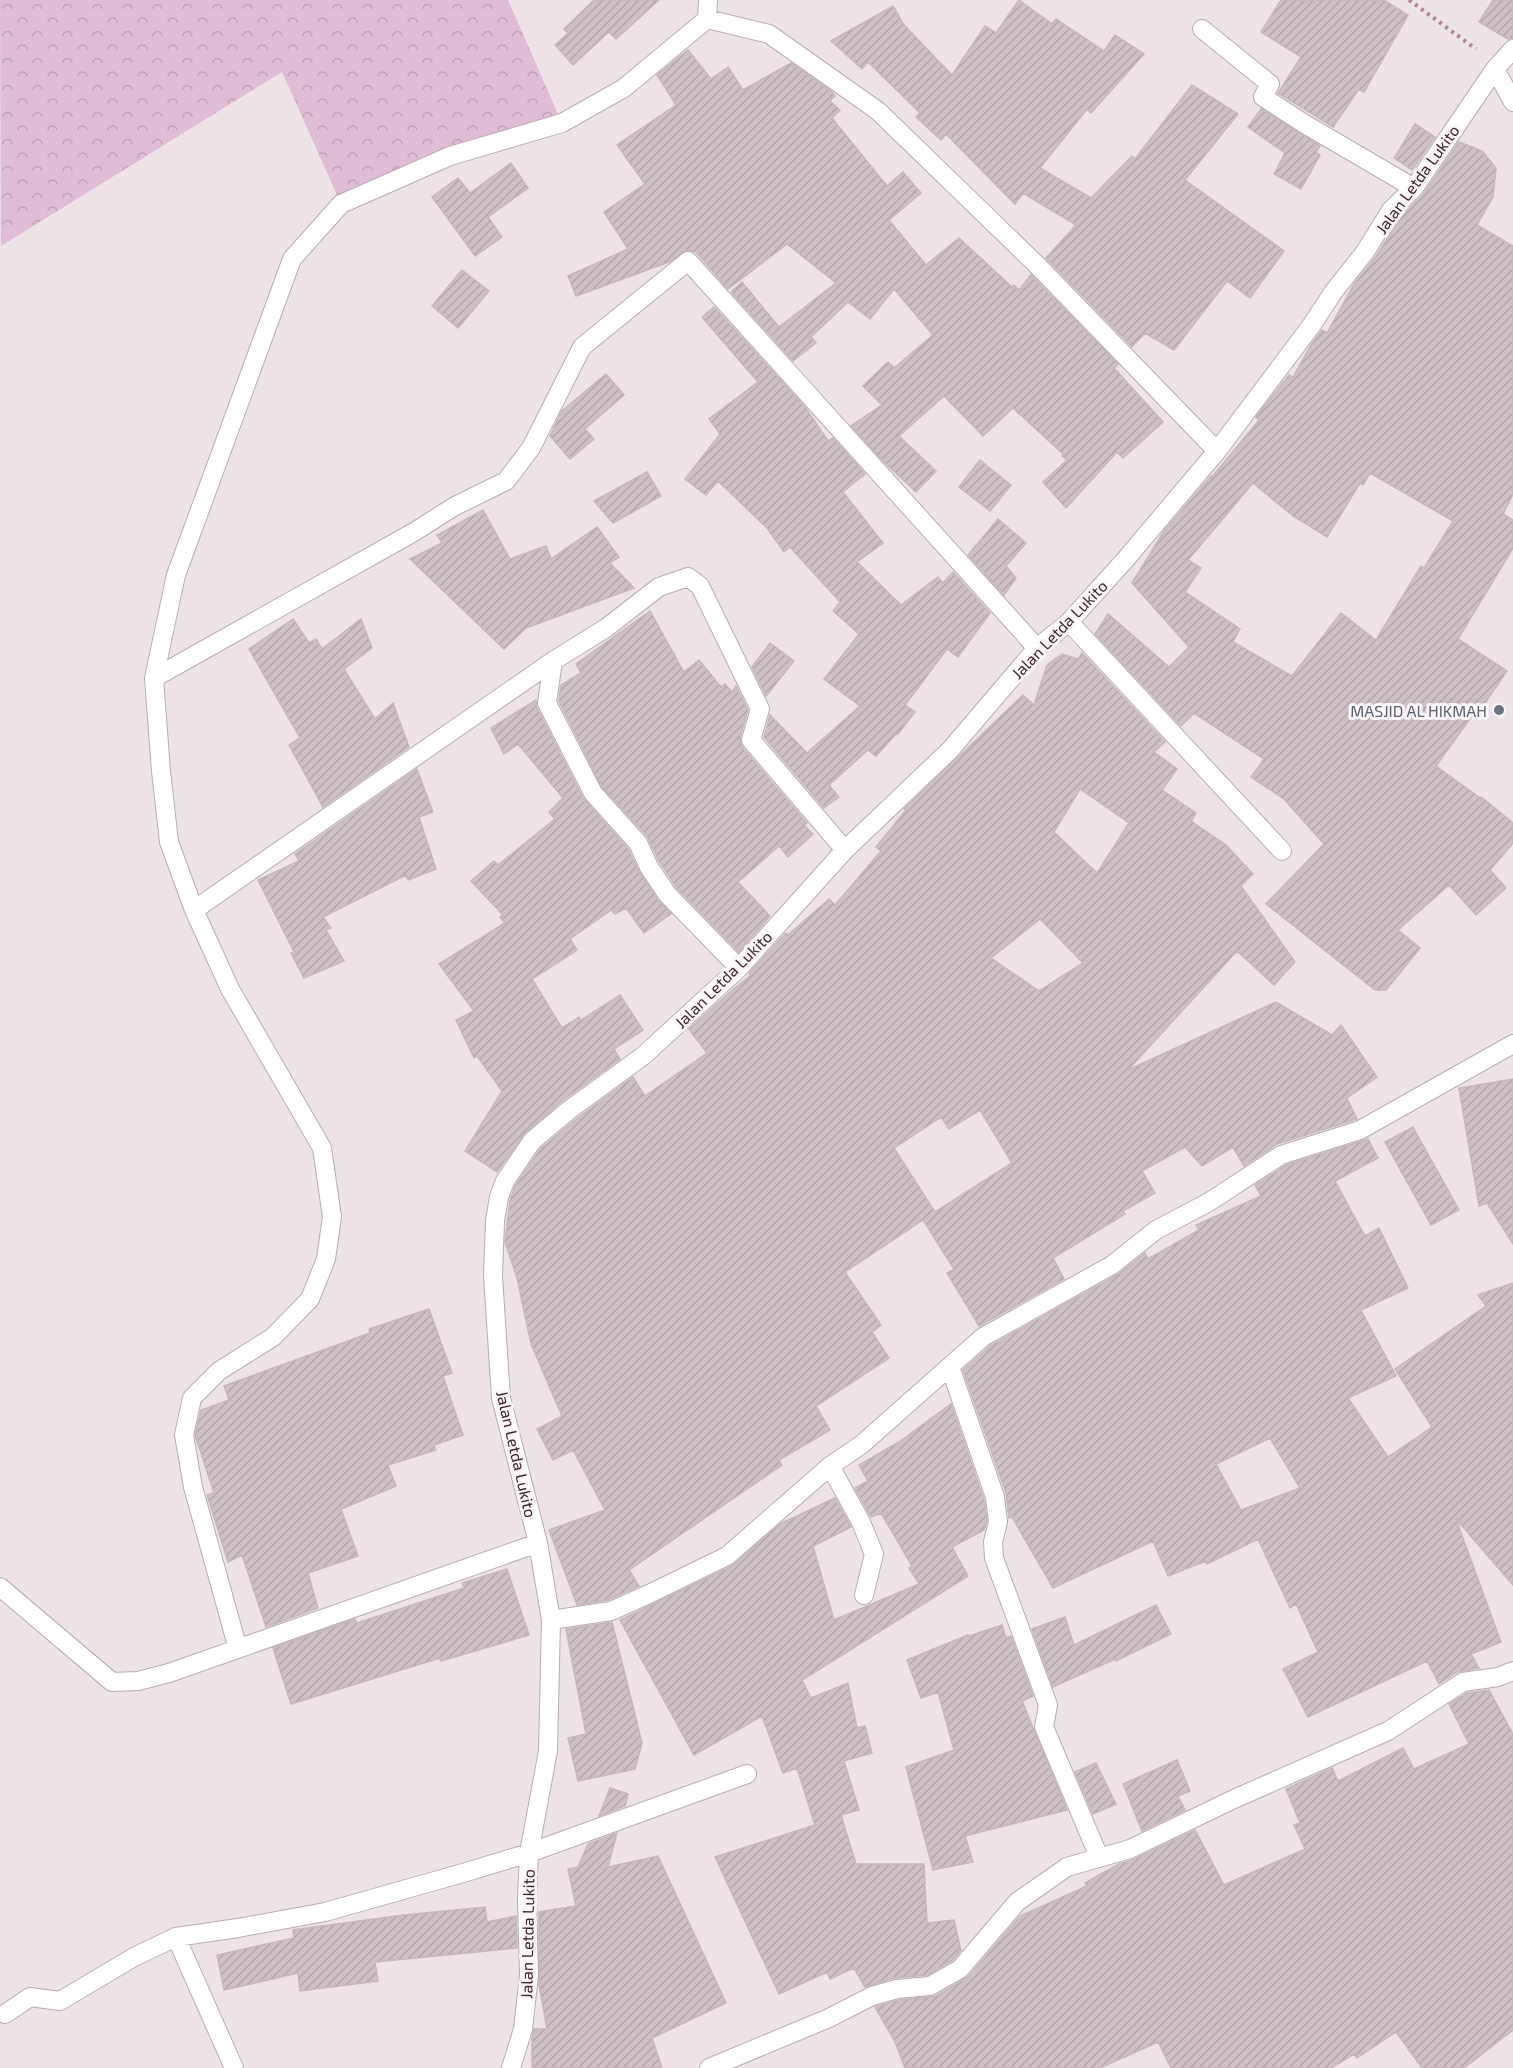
<svg xmlns="http://www.w3.org/2000/svg" width="1513" height="2068" font-family="'Exo 2',sans-serif">
	<style>
		.forest { fill: url(#forest-crowns) }
		.building { fill: url(#building-hatch); stroke: #c8b6bd; stroke-width: 1.5; fill-rule: evenodd }
		.lines { fill: none; stroke-linecap: round; stroke-linejoin: round }
		.minor-casing { stroke: #baaaaf; stroke-width: 20 }
		.path { stroke: #b28492; stroke-width: 4; stroke-dasharray: 3 4.5; stroke-linecap: butt }
		.minor { stroke: #fff; stroke-width: 18 }
		.worship-dot { fill: #6b7280; stroke: #faf5f8; stroke-width: 2 }
		.labels { text-anchor: middle; dominant-baseline: central; stroke-width: 6; stroke-linejoin: round; paint-order: stroke }
		.street-label { font-size: 16px; fill: #40232b; stroke: #faf5f8 }
		.worship-label { font-size: 16px; fill: #5b616d; stroke: #faf5f8; text-anchor: end }
	</style>
	<defs>
		<pattern id="forest-crowns" width="20" height="18" patternUnits="userSpaceOnUse" patternTransform="scale(1.5)"><rect width="20" height="18" fill="#dfbdd6"/><path d="M2 6a3 3 0 1 1 6 0M12 15a3 3 0 1 1 6 0" fill="none" stroke="#c0a2b8"/></pattern>
		<pattern id="building-hatch" width="6" height="6" patternUnits="userSpaceOnUse" patternTransform="scale(1.5)"><rect width="6" height="6" fill="#cfc0c6"/><path d="M-1 1l2-2M0 6l6-6M5 7l2-2" fill="none" stroke="#b3a5aa"/></pattern>
	</defs>
	<rect width="100%" height="100%" fill="#eee4e8"/>
	<!-- forest -->
	<path class="forest" d="M0 0H508L562 123 341 204 282 72 1 246Z"/>
	<!-- building -->
	<path class="building" d="M594 0H659L616 39 609 32 573 65 555 45 568 33 564 29Z
		M1019 0 1052 24 1056 19 1104 51 1115 35 1144 54 1091 113 1087 109 1040 168 1091 198 1132 156 1135 159 1192 85 1238 114 1185 180 1284 251 1250 298 1227 281 1174 350 1145 333 1132 347 1046 258 1076 225 1023 193 1015 204 946 134 941 140 916 117 920 113 868 62 862 69 831 41 893 6 904 25 952 75 985 26 996 33Z
		M1281 0H1384L1408 15 1364 92 1359 89 1333 127 1278 93 1301 57 1261 32Z
		M1493 0H1513V38L1508 39 1479 22Z
		M688 50 711 79 728 67 743 90 791 63 832 92 835 96 830 101 840 110 832 118 887 186 903 172 921 193 889 220 926 265 959 238 1012 287 1014 285 1019 290 1031 275 1118 364 1114 368 1163 422 1123 458 1117 452 1066 508 1043 482 1067 460 1062 456 1063 454 1013 408 983 436 944 396 899 436 936 471 916 492 884 462 851 426 882 405 863 386 888 362 894 368 933 335 894 289 870 319 848 302 811 337 816 343 793 361 731 292 742 282 779 327 836 283 787 244 728 289 696 252 687 250 669 262 576 296 568 276 628 249 604 212 645 184 617 145 676 105 657 75Z
		M1261 109 1320 146 1316 152 1320 155 1301 189 1274 174 1285 153 1248 127Z
		M1415 124 1435 137 1412 170 1394 158Z
		M1459 142 1482 151 1496 168 1493 197 1477 225 1513 246V494L1503 514 1513 520V548L1458 639 1507 671 1475 718 1472 716 1436 766 1480 798 1481 797 1513 823V843L1490 870 1506 888 1476 915 1449 885 1398 930 1420 948 1386 990H1375L1266 904 1324 844 1284 799 1251 777 1264 759 1194 713 1181 726 1095 634 1108 614 1169 667 1189 647 1132 583 1164 531 1211 476 1212 477 1259 420 1256 417 1289 375 1293 377 1311 345 1322 330 1327 333 1354 284 1375 258 1400 217 1423 195ZM1370 473 1453 521 1424 568 1421 566 1376 640 1341 613 1292 676 1233 642 1240 629 1185 592 1201 568 1188 560 1253 483 1293 516 1327 537 1360 483 1363 485Z
		M511 163 528 188 488 217 502 237 475 256 432 197 458 178 470 193Z
		M462 270 489 291 458 328 432 306Z
		M714 307 805 407 828 441 833 438 865 474 843 492 883 543 857 562 901 605 938 577 943 583 953 572 990 613 958 657 947 649 905 705 915 712 898 734 897 733 876 756 868 750 829 785 839 797 824 808 764 737 770 715 807 753 860 706 824 679 859 634 833 611 840 602 790 547 784 552 767 528 718 481 706 495 685 479 720 434 709 419 758 382 702 317Z
		M606 374 624 395 585 429 594 439 570 459 550 436 562 411Z
		M980 460 1011 485 990 511 959 487Z
		M647 472 661 496 613 523 594 501Z
		M483 510 510 559 546 546 551 559 597 527 619 557 610 563 634 588 526 628 504 649 410 559 442 543 437 535Z
		M998 519 1026 543 1006 566 1016 578 1004 595 968 555Z
		M650 611 684 672 699 660 721 687 725 684 732 692 736 686 748 710 740 737 742 747 807 823 804 825 813 834 788 857 779 846 738 882 770 916 739 952 676 887 659 861 647 836 602 787 559 701 561 685 581 673 576 664Z
		M293 619 309 643 316 639 322 649 361 619 372 648 344 669 375 719 393 703 409 747 323 807 289 745 300 738 249 649Z
		M770 643 794 661 766 696 752 667Z
		M1082 653 1165 742 1154 752 1177 769 1162 790 1196 813 1191 821 1226 845 1253 874 1241 886 1295 962 1274 985 1237 951 1128 1070 1276 1002 1332 1035 1341 1025 1377 1077 1347 1098 1357 1119 1277 1144 1244 1166 1233 1147 1202 1166 1185 1147 1142 1171 1155 1193 1123 1211 1125 1214 1053 1258 1064 1279 979 1326 947 1273 954 1269 923 1220 845 1272 881 1325 872 1332 889 1358 816 1406 830 1430 779 1460 782 1465 629 1570 639 1586 608 1600 577 1605 549 1530 605 1510 573 1450 553 1460 537 1429 562 1416 531 1344 517 1278 505 1242 510 1200 515 1186 540 1149 576 1119 633 1077 645 1096 707 1053 689 1029 730 992 751 975 749 973 786 933 788 935 829 899 835 905 881 851 876 847 906 810 904 809 1023 695 1034 705 1047 665 1062 654 1078 659ZM1080 789 1129 823 1097 873 1054 832ZM1040 919 1083 963 1039 991 991 958ZM980 1110 1012 1163 935 1212 894 1148 941 1117 949 1129Z
		M536 700 537 708 583 798 628 849 640 873 658 900 671 914 644 933 626 908 615 914 611 910 570 939 577 950 532 979 562 1028 579 1017 581 1020 620 995 643 1030 614 1049 620 1059 562 1101 525 1133 497 1172 465 1151 502 1091 477 1056 474 1058 456 1020 474 1011 439 964 505 923 500 917 503 915 471 881 494 861 498 865 555 819 549 812 563 798 518 744 504 754 491 728Z
		M417 769 433 812 419 817 436 869 408 880 406 875 323 917 331 928 326 930 344 961 304 978 291 953 294 952 258 880 299 861 295 854Z
		M1513 1079V1244L1487 1203 1479 1206 1459 1088Z
		M1413 1127 1459 1210 1431 1225 1385 1142Z
		M1368 1139 1378 1158 1335 1181 1365 1236 1379 1228 1408 1288 1361 1310 1396 1376 1348 1398 1388 1457 1432 1427 1395 1369 1486 1306 1478 1295 1513 1283V1585L1456 1519 1501 1642 1471 1654 1479 1668 1457 1672 1439 1684 1427 1661 1308 1717 1283 1669 1318 1652 1296 1604 1290 1608 1258 1539 1207 1564 1206 1561 1168 1576 1153 1541 1053 1588 1012 1517 1009 1518 1006 1493 963 1370 990 1346 1117 1275 1145 1253 1148 1259 1199 1230 1196 1225 1261 1196 1255 1185 1286 1165ZM1270 1438 1300 1488 1241 1510 1216 1464Z
		M429 1309 452 1373 443 1376 463 1435 434 1445 436 1450 388 1465 396 1486 341 1509 358 1556 308 1573 318 1608 266 1627 242 1555 228 1562 208 1498 207 1495 214 1493 195 1435 201 1410 229 1400 224 1386 370 1333 369 1329Z
		M951 1404 984 1500 987 1521 984 1530 952 1547 968 1576 802 1680 811 1698 848 1683 857 1728 865 1726 872 1753 844 1761 859 1810 841 1815 856 1864H924L927 1923 954 1920 961 1950 953 1960 927 1975 894 1978 865 1987 854 1968 830 1979 827 1972 779 1994 715 1857 815 1825 797 1768 783 1773 762 1716 694 1755 620 1620 732 1566 780 1524 835 1498 851 1527 813 1546 834 1620 919 1584 909 1568 912 1566 881 1513 871 1517 855 1488 868 1481 859 1465 899 1442Z
		M507 1569 529 1635 441 1661 440 1658 291 1704 273 1648 355 1619 357 1623 464 1588 462 1583Z
		M1156 1605 1171 1634 1116 1661 1115 1659 1053 1687 1032 1629 1065 1617 1074 1645Z
		M612 1622 642 1743 635 1769 578 1781 568 1738 586 1734 566 1629Z
		M1002 1625 1006 1638 1011 1636 1033 1696 1022 1701 1067 1810 965 1836 973 1862 933 1870 906 1767 954 1750 938 1692 921 1698 907 1660 968 1635 969 1636Z
		M1489 1690 1513 1734V2030L1464 2068H1422L1396 2032 1357 2058 1354 2054 1331 2068H1171L1158 2042 1100 2068H905L895 2042 875 2007 899 2000 936 1996 968 1977 1020 1916 1087 1886 1085 1883 1119 1864 1135 1859 1195 1830 1224 1885 1305 1849 1294 1825 1300 1823 1286 1789 1332 1768 1338 1781 1403 1748 1414 1769 1469 1744 1449 1704 1467 1693Z
		M1177 1760 1190 1791 1178 1796 1185 1810 1142 1831 1123 1784Z
		M1096 1763 1116 1804 1093 1814 1075 1772Z
		M610 1788 628 1794 625 1806 599 1816Z
		M617 1833 608 1867 658 1856 726 2003 652 2038 662 2068H532V2039L534 2029H547L539 1985V1912L576 1906 568 1869 578 1867 588 1844Z
		M485 1907 487 1922 516 1916 517 1948 375 1962 378 1981 300 1991 298 1973 224 1990 217 1955 294 1938 293 1930 404 1915Z"/>
	<g class="lines">
		<!-- minor casing -->
		<g class="minor-casing">
			<path id="minor" d="M708 0 707 19 769 34 878 111 1037 265 1217 451
				M1202 29 1270 84 1263 97 1303 123 1414 188
				M1495 69 1513 102
				M1069 622 1282 851
				M154 678 414 532 455 506 506 481 531 448 582 347 688 261 1037 648
				M194 910 553 661
				M739 968 667 894 649 867 638 843 593 793 547 703 553 661 606 628 659 587 688 577 700 586 760 709 751 740 845 850
				M950 1367 995 1497 998 1522 993 1542 994 1558 1048 1705 1044 1727 1099 1857
				M830 1466 861 1522 874 1554 864 1595
				M0 1587 112 1682 138 1681 169 1673 538 1543
				M551 1620 611 1611 649 1594 727 1556 830 1466 861 1445 983 1337 1112 1265 1156 1230 1209 1202 1281 1155 1360 1130 1513 1044
				M238 1649 193 1487 184 1435 192 1398 219 1371 273 1337 310 1299 326 1259 332 1217 322 1148 230 989 194 910 169 842 161 771 154 678 176 575 292 259 341 204 450 156 562 123 624 88 707 19
				M176 1937 234 2068
				M5 2014 30 1997 60 2001 134 1957 176 1937 238 1928 325 1912 463 1873 529 1853 747 1774
				M511 2068 523 2029 529 1975 527 1899 529 1853 548 1751 551 1620 538 1543 501 1398 493 1276 495 1221 499 1197 505 1181 532 1141 569 1110 643 1056 739 968 845 850 950 750 1037 648 1069 622 1125 560 1217 451 1311 326 1334 291 1365 252 1391 210 1414 188 1495 69 1513 49
				M709 2068 829 2018 872 1996 897 1989 930 1986 960 1969 1017 1902 1067 1867 1130 1849 1234 1799 1388 1731 1463 1682 1498 1677 1513 1671"/>
		</g>
		<!-- path -->
		<path class="path" d="M1409 0 1476 49"/>
		<!-- minor -->
		<use href="#minor" class="minor"/>
	</g>
	<!-- markers -->
	<circle class="worship-dot" cx="1499" cy="710" r="6"/>
	<g class="labels">
		<!-- street labels -->
		<g class="street-label">
			<text transform="translate(1417 179) rotate(-54)">Jalan Letda Lukito</text>
			<text transform="translate(1059 629) rotate(-46)">Jalan Letda Lukito</text>
			<text transform="translate(723 979) rotate(-45)">Jalan Letda Lukito</text>
			<text transform="translate(517 1454) rotate(77)">Jalan Letda Lukito</text>
			<text transform="translate(527 1934) rotate(-89)">Jalan Letda Lukito</text>
		</g>
		<!-- worship labels -->
		<g class="worship-label">
			<text x="1487" y="710">MASJID AL HIKMAH</text>
		</g>
	</g>
</svg>
